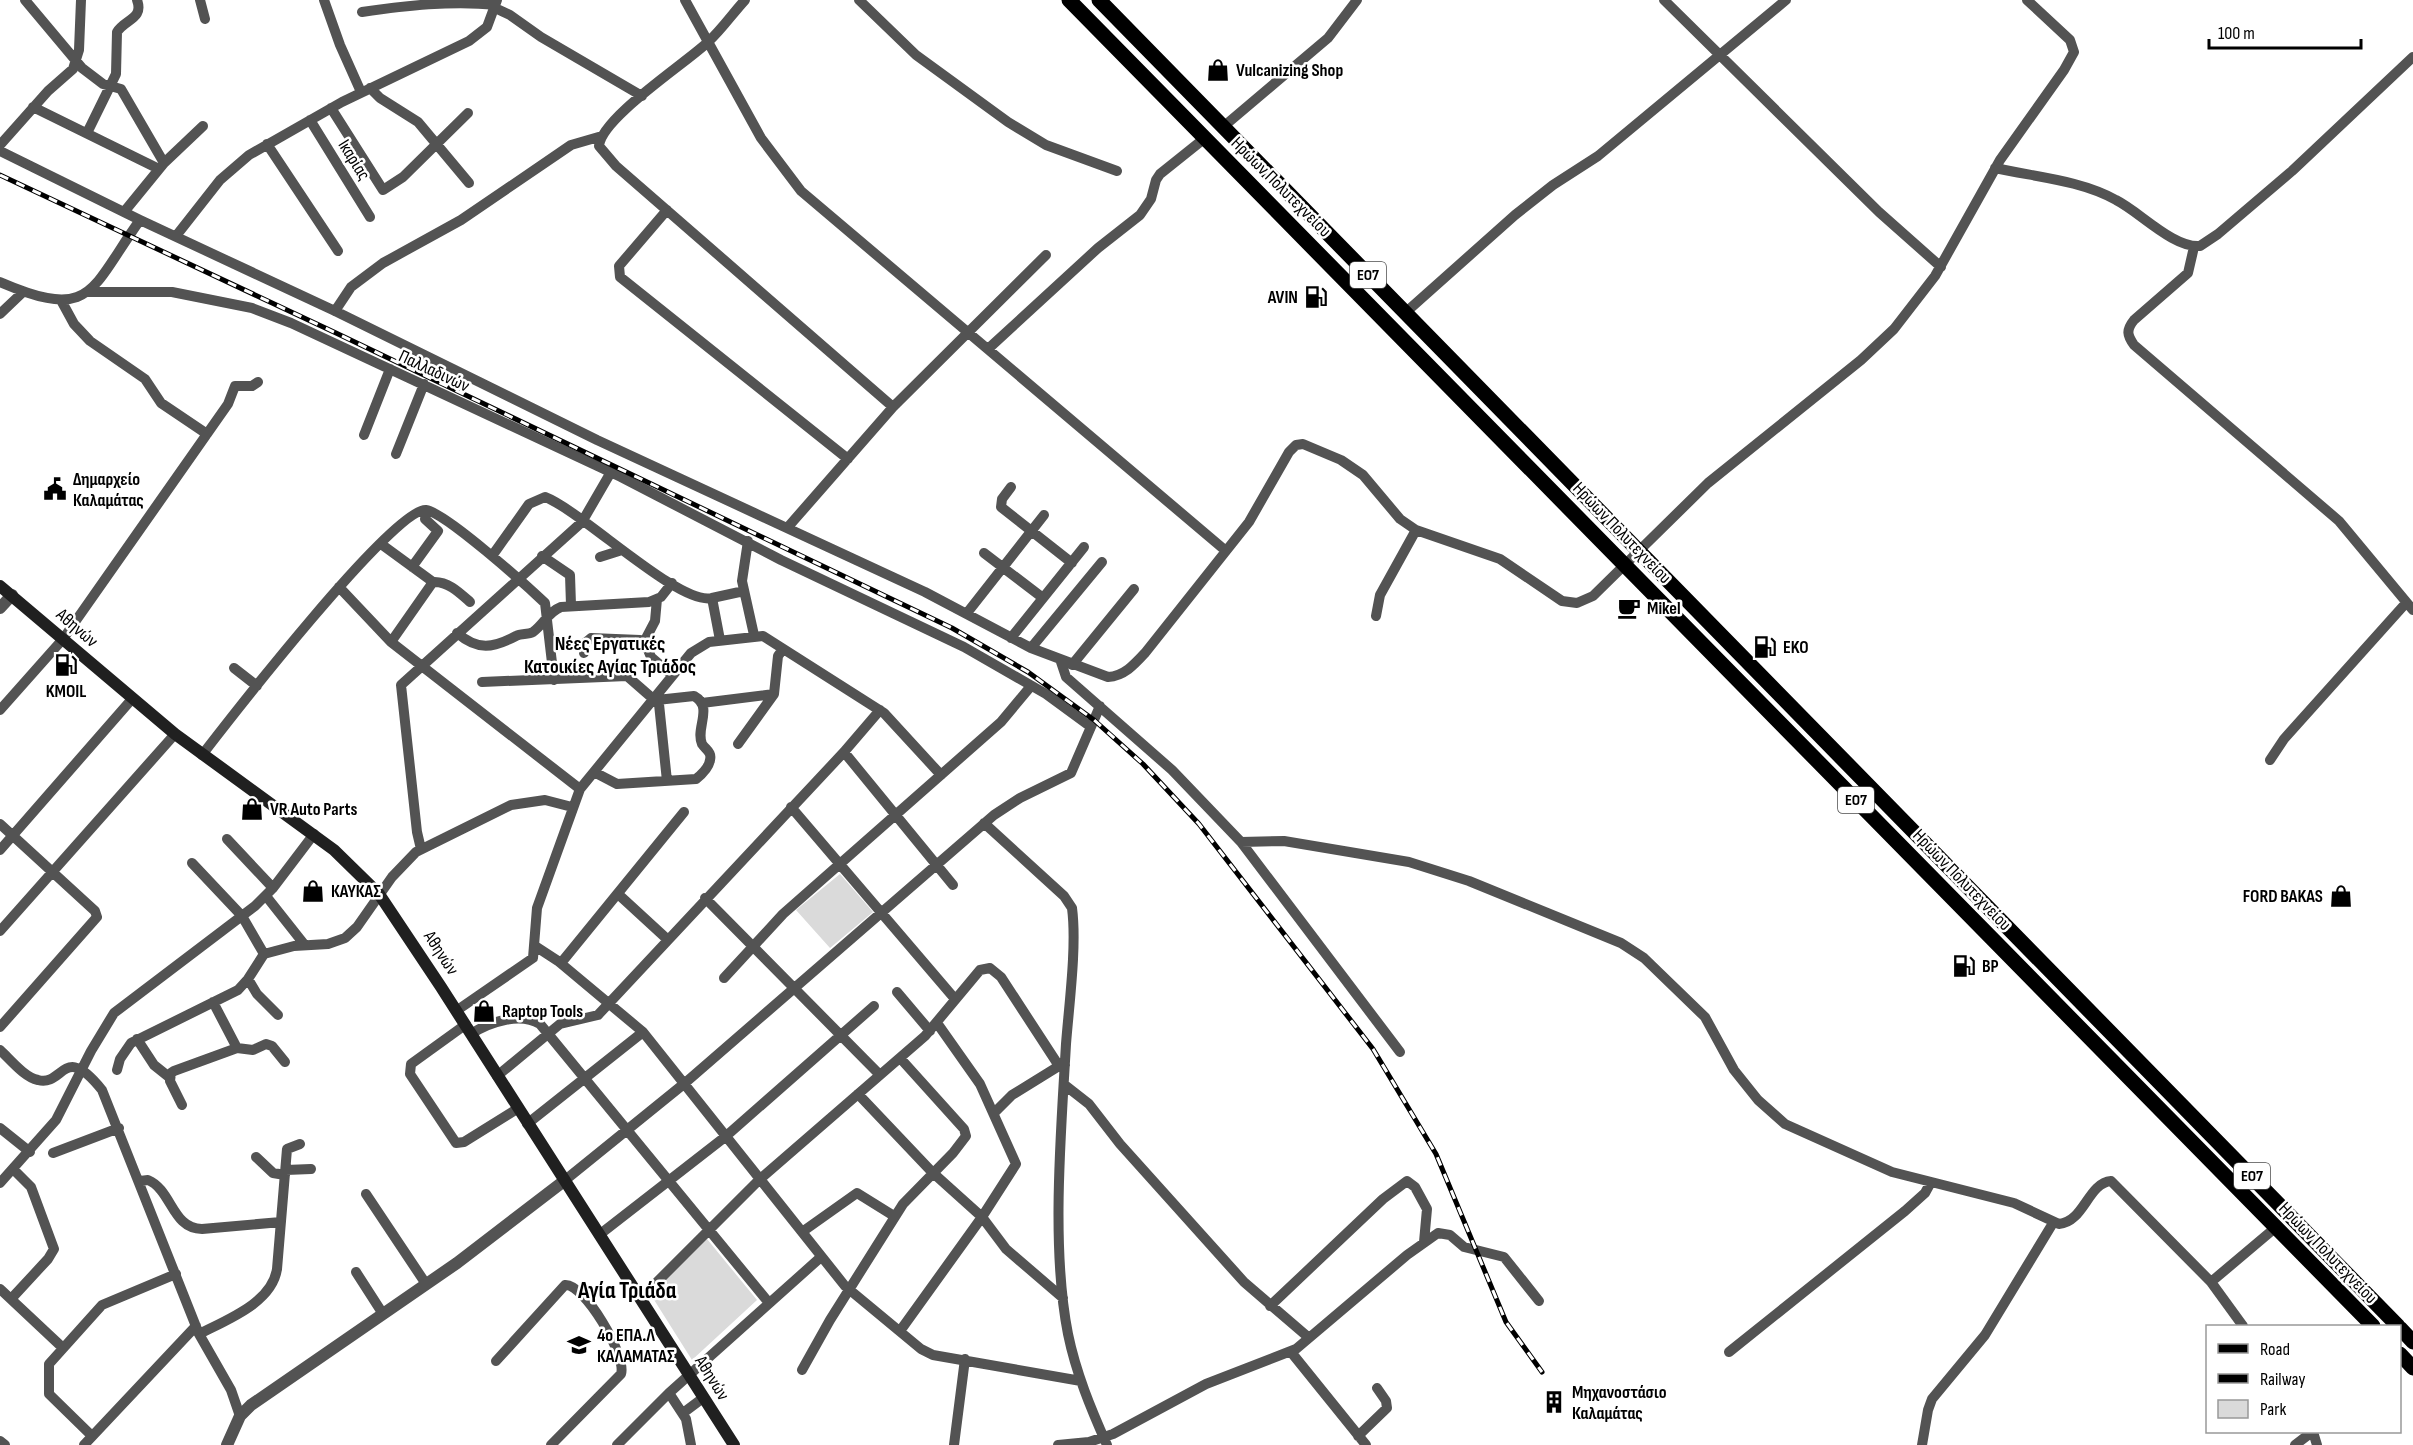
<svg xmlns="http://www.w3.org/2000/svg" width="2413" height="1445" font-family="'Sofia Sans Condensed',sans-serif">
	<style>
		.green { fill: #dadada }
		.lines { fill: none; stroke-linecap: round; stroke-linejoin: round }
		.minor { stroke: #535353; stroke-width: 10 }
		.tertiary { stroke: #535353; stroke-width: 12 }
		.secondary { stroke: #202020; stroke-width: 12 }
		.primary { stroke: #000; stroke-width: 15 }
		.rail-casing { stroke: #000; stroke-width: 5 }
		.rail { stroke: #fff; stroke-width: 3; stroke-dasharray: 9; stroke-linecap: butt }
		.labels { text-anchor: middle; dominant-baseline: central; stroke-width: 5; stroke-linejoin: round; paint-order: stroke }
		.shield { fill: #fff; stroke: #4c4c4c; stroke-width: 1.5 }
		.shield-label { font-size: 16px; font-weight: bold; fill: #000 }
		.poi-label { font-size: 18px; font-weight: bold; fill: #000; stroke: #fff; text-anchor: start }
		.street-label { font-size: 18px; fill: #000; stroke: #fff }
		.neighbourhood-label { font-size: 20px; font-weight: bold; fill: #000; stroke: #fff }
		.district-label { font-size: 24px; font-weight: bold; fill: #000; stroke: #fff }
	</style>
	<rect width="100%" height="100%" fill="#fff"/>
	<!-- green -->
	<path class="green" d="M840 874 873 912 830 948 796 910Z
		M707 1239 757 1300 692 1360 651 1295Z"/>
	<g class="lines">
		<!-- minor -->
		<path class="minor" d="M25 0 82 68 103 84 121 89 164 163
			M200 0 205 19
			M324 0 340 45 361 92
			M685 0 761 138 801 191 1226 551
			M745 0C733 13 722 29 708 42 686 63 601 118 599 146L616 166 893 407
			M859 0 916 55 1008 122 1046 145 1117 171
			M1664 0 1879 212 1941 267
			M495 8 510 15 541 37 642 96
			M362 12C404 6 453 0 495 5
			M370 88 380 98 418 122 469 183
			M33 107 159 169
			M331 108 383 190 403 177 468 113
			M310 120 370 217
			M1223 127 1328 38 1357 0
			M87 133 116 74 117 32C125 19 144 19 137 0
			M267 144 338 251
			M0 145 48 91 73 69 79 50 81 0
			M0 151 140 220 335 311 597 440 925 592 1031 648 1108 677C1124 676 1134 665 1145 653L1249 522 1289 452 1296 445 1303 444 1341 460 1363 475 1400 519 1416 530 1500 559 1562 601 1577 603 1593 596 1708 483 1861 360 1894 329 1935 276 2000 160 2064 70 2074 52 2070 40 2027 0
			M1995 168C2035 177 2080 180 2116 200 2140 212 2173 248 2200 246L2218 234 2292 171 2413 57
			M667 210 619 266 620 277 848 459
			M124 212 164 163 203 126
			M176 236 220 180 249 155 342 102 469 41 487 27 497 0
			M2194 247 2188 273 2134 320C2126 330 2127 335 2134 345L2339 521 2413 610
			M0 282C93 322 90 290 140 220
			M89 292H172L252 308 291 323 621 477 781 560 964 647 1046 694 1091 727
			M62 302 74 324 90 341 145 379 161 403 207 434
			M335 311 351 287 383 263 461 220 571 145 602 136
			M1405 313 1515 215 1553 185 1598 156 1786 0
			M0 314 23 292
			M988 349 1098 248 1140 215 1151 199 1156 180 1160 174 1205 138
			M364 435 390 369
			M396 454 424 384
			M1011 487 1002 499 1001 507 1072 563
			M788 527 893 407 1046 255
			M748 541 742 581 754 635
			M381 544 433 582 391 642
			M984 553 1043 598
			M492 556 529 504 545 497C582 511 679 606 712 598
			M542 556 570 575 571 605
			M600 557 622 550
			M412 567 438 531 425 519
			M433 582C448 581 460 593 470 602
			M339 587 391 642 580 789
			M967 613 1044 515
			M1376 616 1380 595 1416 530
			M457 633C478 651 493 648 516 636 521 633 528 635 533 632 544 624 548 612 561 607L649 602 661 597 672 583
			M1011 638 1084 547
			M720 640 712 598 744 591
			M644 642 655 621 657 599
			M1031 648 1102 562
			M584 653 585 643 591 638 640 640 646 645 651 657 672 675
			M1061 662 1066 677 1172 770 1241 842 1400 1052
			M1072 665 1134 589
			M234 668 257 686
			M482 682 627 676 659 704 667 781
			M702 703 774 694
			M0 710 63 639 228 404 235 386H252L258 382
			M738 744 774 694 778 656 783 649
			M844 752 953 885
			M202 755C229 720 395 506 426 510 446 513 527 586 545 603L554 680
			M2270 760 2284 739 2406 603
			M594 772 617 784 696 779C701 775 709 767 710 760 712 752 706 750 702 744 695 728 714 707 694 696L657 700
			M791 807 955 999
			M984 823 1064 896 1072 908C1077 946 1069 1005 1066 1044 1061 1133 1051 1248 1068 1334 1076 1373 1091 1409 1107 1445
			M0 824 95 911 97 917 0 1027
			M227 839 273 888
			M1241 842 1284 841 1409 862 1469 881 1621 943 1644 958 1705 1017 1734 1070 1758 1100 1785 1124 1892 1172 2014 1203 2059 1224C2084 1222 2088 1183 2111 1181L2211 1282 2243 1326
			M421 849 417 832 401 685 582 522 611 472
			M0 850 132 699
			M192 863 242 916 264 954
			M618 894 667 939
			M266 896 304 944
			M705 898 880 1075
			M0 931 175 734
			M535 946 558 961 643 1032 845 1286 921 1349 933 1355 1081 1381
			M561 963 684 812
			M724 978 783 914 1001 722 1031 686
			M248 979 257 994 278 1015
			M897 992 930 1031
			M213 1002 237 1048
			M456 1011 533 958 537 908 580 789 691 653 709 642 763 636 884 713 941 775
			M465 1025 411 1064 410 1074 456 1143 464 1142 517 1109
			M471 1034C489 1022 520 1012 540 1024L769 1303
			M137 1039 154 1065 169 1077
			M0 1050C10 1059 24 1077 38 1080 64 1087 63 1041 102 1090L199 1334 231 1390 240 1416
			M117 1070 120 1059 131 1043 238 990 248 979 264 954 294 946 328 944 345 938 357 927 392 877 416 852 511 805 545 800 572 807
			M497 1076 560 1024 598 1015 844 752 880 710
			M1066 1086 1089 1104 1120 1144 1244 1282 1308 1337
			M858 1094 932 1172 982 1217 1006 1249 1063 1298
			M182 1105 170 1081 171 1073 174 1071 237 1048 253 1050 266 1044 272 1046 285 1062
			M995 1112 1012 1095 1059 1066 1065 1065
			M527 1124 643 1032
			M0 1128 30 1152
			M53 1153 119 1128
			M256 1157 273 1173 285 1175
			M286 1170 311 1169
			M140 1181 148 1180C172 1190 172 1229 202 1229L281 1222
			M564 1181 685 1083 994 815 1020 798 1071 773 1100 706
			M0 1183 56 1120 91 1051 114 1013 255 906 273 888 314 834
			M366 1194 426 1284
			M802 1232 857 1193 894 1216
			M599 1235 725 1137 874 1006
			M356 1272 383 1314
			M2211 1282 2275 1228
			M0 1289 63 1348
			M641 1298 759 1180 925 1036 980 970 990 968 1001 977 1059 1066
			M11 1299 48 1259 54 1249 31 1187 13 1169
			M1270 1306 1383 1199 1407 1181 1415 1187 1427 1209 1424 1242
			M900 1331 982 1217 1016 1164 980 1084 937 1023
			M199 1334C226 1320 272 1303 277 1269L287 1149 300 1144
			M1291 1352 1366 1445
			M1729 1352 1905 1211 1925 1193 1931 1182
			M496 1361 565 1285C584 1283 627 1356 621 1374L551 1445
			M802 1370 830 1320 903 1204 953 1153 966 1136 964 1129 900 1058
			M669 1393 686 1419 691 1445
			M683 1413 703 1398
			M2313 1432 2317 1445
			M92 1436 49 1394V1364L102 1305 176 1274
			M1358 1436 1387 1408 1386 1401 1377 1388
			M0 1441 5 1445
			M84 1445 196 1326
			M617 1445 669 1393 821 1257
			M954 1445 965 1359
			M1058 1445 1089 1442 1113 1434 1206 1384 1296 1349 1407 1255 1438 1233 1450 1235 1464 1247 1504 1257 1539 1301
			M1922 1445 1928 1410 1932 1399 1985 1335 2053 1223
			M2295 1445 2312 1432"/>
		<!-- tertiary -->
		<path class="tertiary" d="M0 608 12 595
			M227 1445 240 1416 251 1405 457 1263 564 1181"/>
		<!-- secondary -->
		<path class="secondary" d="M0 586 175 734 334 850 379 894 441 987 734 1445"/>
		<!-- primary -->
		<path class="primary" d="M1069 0 2373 1326
			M1099 0 2398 1326
			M2400 1328 2413 1342
			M2400 1354 2413 1368"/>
		<!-- rail casing -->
		<g class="rail-casing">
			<path id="rail" d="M0 175 336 333 952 628 1028 672 1094 720 1143 764 1199 824 1373 1049 1436 1154 1506 1322 1542 1372"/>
		</g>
		<!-- rail -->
		<use href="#rail" class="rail"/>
	</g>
	<!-- icons -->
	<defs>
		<g id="shop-bare" transform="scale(1.8)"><path d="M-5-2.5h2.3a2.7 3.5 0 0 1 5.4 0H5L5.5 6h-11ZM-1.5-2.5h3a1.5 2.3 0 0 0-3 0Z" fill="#000" stroke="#fff" stroke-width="2.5" paint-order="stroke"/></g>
		<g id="fuel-bare" transform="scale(1.8)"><path d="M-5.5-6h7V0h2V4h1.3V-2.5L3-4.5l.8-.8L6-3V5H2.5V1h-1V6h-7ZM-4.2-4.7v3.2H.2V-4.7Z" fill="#000" stroke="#fff" stroke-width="2.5" paint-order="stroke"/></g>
		<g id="civic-bare" transform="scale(1.8)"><path d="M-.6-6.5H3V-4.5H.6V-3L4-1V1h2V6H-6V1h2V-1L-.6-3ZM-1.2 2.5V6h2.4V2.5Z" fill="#000" stroke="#fff" stroke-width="2.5" paint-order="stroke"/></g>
		<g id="cafe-bare" transform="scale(1.8)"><path d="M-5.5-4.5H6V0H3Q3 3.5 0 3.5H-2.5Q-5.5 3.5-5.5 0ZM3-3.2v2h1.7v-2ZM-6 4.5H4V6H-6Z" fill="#000" stroke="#fff" stroke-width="2.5" paint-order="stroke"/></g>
		<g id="school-bare" transform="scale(1.8)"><path d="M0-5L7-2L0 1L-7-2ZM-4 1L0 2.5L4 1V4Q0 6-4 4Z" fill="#000" stroke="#fff" stroke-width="2.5" paint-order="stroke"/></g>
		<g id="building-bare" transform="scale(1.8)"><path d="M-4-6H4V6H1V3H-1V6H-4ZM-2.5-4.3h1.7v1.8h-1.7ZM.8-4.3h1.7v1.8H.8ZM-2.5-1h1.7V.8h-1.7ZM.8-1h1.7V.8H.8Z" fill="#000" stroke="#fff" stroke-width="2.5" paint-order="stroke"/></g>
	</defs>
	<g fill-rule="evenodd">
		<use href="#shop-bare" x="1218" y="70"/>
		<use href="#fuel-bare" x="1316" y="297"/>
		<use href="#civic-bare" x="55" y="489"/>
		<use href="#cafe-bare" x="1629" y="608"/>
		<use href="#fuel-bare" x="1765" y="647"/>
		<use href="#fuel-bare" x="66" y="665"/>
		<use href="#shop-bare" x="252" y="809"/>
		<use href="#shop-bare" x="313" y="891"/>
		<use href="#shop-bare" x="2341" y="896"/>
		<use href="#fuel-bare" x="1964" y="966"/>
		<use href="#shop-bare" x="484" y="1011"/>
		<use href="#school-bare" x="579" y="1345"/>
		<use href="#building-bare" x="1554" y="1402"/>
	</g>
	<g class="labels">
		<!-- shield labels -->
		<g class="shield">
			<rect x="1350" y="262" width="36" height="26" rx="4.5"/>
			<rect x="1838" y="787" width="36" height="26" rx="4.5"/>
			<rect x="2234" y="1163" width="36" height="26" rx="4.5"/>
		</g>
		<g class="shield-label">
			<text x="1368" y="275">ΕΟ7</text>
			<text x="1856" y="800">ΕΟ7</text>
			<text x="2252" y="1176">ΕΟ7</text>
		</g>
		<!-- poi labels -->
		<g class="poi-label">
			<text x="1236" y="70">Vulcanizing Shop</text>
			<text x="1298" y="297" text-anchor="end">AVIN</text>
			<text x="73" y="479">Δημαρχείο<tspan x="73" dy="21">Καλαμάτας</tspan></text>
			<text x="1647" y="608">Mikel</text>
			<text x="1783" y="647">EKO</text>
			<text x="66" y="691" text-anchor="middle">KMOIL</text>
			<text x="270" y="809">VR Auto Parts</text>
			<text x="331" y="891">ΚΑΥΚΑΣ</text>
			<text x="2323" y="896" text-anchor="end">FORD BAKAS</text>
			<text x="1982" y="966">BP</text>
			<text x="502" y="1011">Raptop Tools</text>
			<text x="597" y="1335">4ο ΕΠΑ.Λ<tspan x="597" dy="21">ΚΑΛΑΜΑΤΑΣ</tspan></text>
			<text x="1572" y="1392">Μηχανοστάσιο<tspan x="1572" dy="21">Καλαμάτας</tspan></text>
		</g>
		<!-- street labels -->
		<g class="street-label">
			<text transform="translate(354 160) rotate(58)">Ικαρίας</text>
			<text transform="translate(1281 187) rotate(45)">Ηρώων Πολυτεχνείου</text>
			<text transform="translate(434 371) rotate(25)">Παλλαδινών</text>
			<text transform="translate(1622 533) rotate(46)">Ηρώων Πολυτεχνείου</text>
			<text transform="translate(77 628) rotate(41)">Αθηνών</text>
			<text transform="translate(1962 880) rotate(46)">Ηρώων Πολυτεχνείου</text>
			<text transform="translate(441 953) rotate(57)">Αθηνών</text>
			<text transform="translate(2328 1253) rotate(46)">Ηρώων Πολυτεχνείου</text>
			<text transform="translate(712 1378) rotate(58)">Αθηνών</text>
		</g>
		<!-- neighbourhood labels -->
		<g class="neighbourhood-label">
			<text x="610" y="644">Νέες Εργατικές<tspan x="610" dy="23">Κατοικίες Αγίας Τριάδος</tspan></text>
		</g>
		<!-- district labels -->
		<g class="district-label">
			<text x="627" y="1290">Αγία Τριάδα</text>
		</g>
	</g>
	<!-- legend -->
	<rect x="2206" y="1325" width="195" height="108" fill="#ffffff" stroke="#999999" stroke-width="1.5"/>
	<rect x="2218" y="1344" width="30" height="9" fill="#000000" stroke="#999999" stroke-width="1.5"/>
	<text x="2260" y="1355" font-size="18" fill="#000000">Road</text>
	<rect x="2218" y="1374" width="30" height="9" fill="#000000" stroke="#999999" stroke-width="1.5"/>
	<text x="2260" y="1385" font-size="18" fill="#000000">Railway</text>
	<rect x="2218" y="1400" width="30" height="18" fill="#dadada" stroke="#999999" stroke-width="1.5"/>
	<text x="2260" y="1415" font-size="18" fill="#000000">Park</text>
	<!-- scale -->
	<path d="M2209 39v9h152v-9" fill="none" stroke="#000000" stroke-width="3"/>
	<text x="2218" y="39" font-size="18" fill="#000000" stroke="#ffffff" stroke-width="4.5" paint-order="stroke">100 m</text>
</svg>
